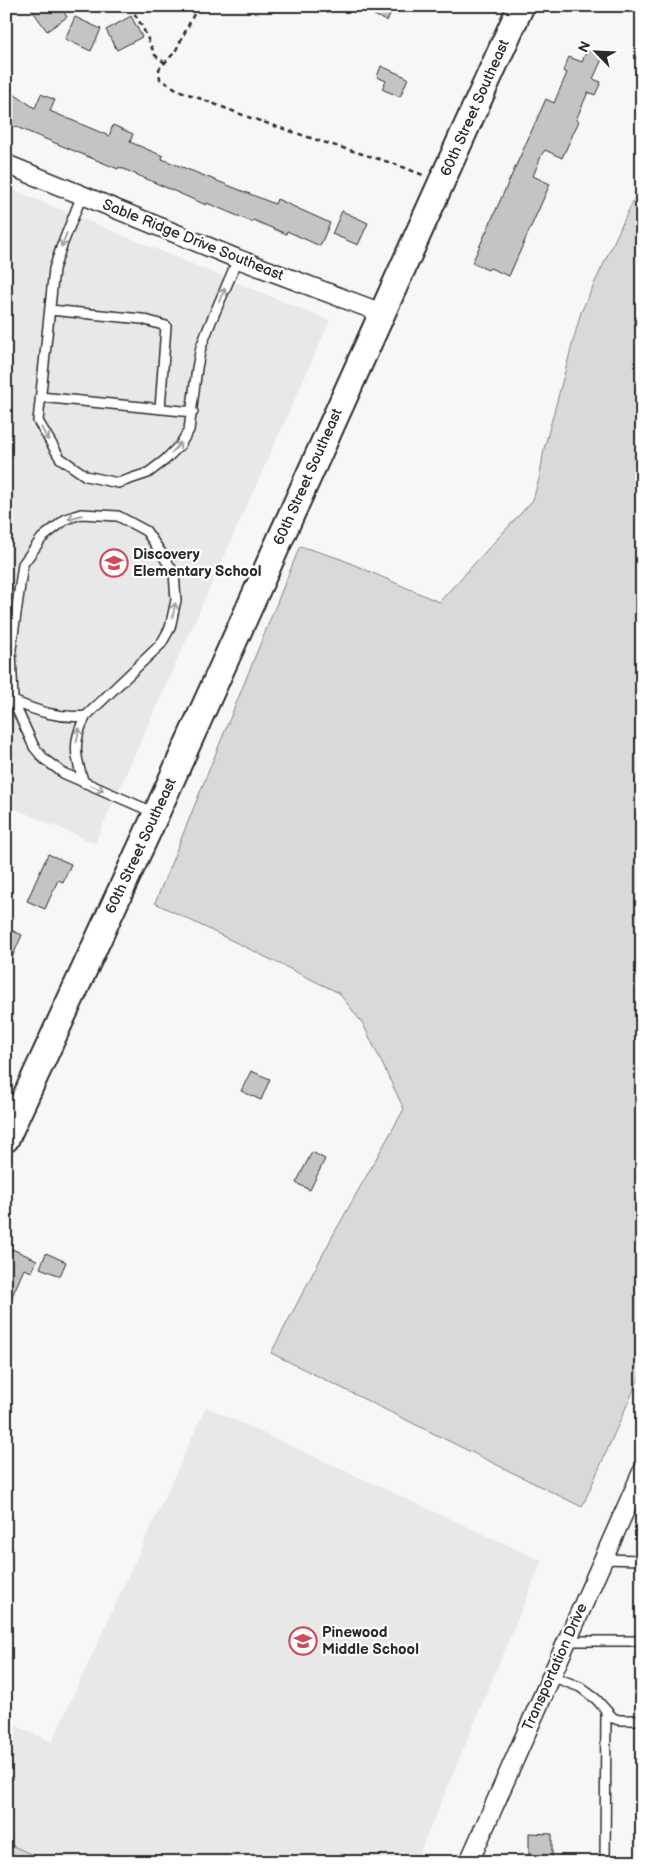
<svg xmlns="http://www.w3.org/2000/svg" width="648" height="1868" font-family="'Balsamiq Sans',sans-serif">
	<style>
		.built { fill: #e8e8e8 }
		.green { fill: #d9d9d9; stroke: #828282 }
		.building { fill: #c4c4c4; stroke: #2b2b2b }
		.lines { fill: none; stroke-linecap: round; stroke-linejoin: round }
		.lane-casing { stroke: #2b2b2b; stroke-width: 12 }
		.street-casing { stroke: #2b2b2b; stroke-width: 21 }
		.secondary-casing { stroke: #2b2b2b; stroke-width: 29 }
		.path { stroke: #2b2b2b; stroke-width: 2.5; stroke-dasharray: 5 4; stroke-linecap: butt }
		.lane { stroke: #fff; stroke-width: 9 }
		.street { stroke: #fff; stroke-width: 18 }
		.secondary { stroke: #fff; stroke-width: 25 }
		.oneway { stroke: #a0a0a0 }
		.labels { text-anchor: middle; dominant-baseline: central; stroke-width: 4.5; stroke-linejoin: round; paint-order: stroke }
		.street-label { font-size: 15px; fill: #2b2b2b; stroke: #fff }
		.poi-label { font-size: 15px; font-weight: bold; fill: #2b2b2b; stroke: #fff; text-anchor: start }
	</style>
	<rect width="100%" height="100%" fill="#f7f7f7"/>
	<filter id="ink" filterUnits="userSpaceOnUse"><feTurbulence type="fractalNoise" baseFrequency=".02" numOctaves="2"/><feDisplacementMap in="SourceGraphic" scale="10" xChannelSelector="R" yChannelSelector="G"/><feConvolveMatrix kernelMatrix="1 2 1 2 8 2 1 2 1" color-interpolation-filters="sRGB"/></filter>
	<g filter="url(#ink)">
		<!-- built -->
		<path class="built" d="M6 187 330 321 95 843 6 805Z
			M206 1407 542 1561 416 1862H6V1721L52 1742Z"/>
		<!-- green -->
		<path class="green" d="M642 182V1371L582 1507 271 1353 332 1237 404 1109 363 1024 339 993 155 903 300 546 341 559 439 602 533 500 540 475 544 449 581 312Z
			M6 1843 47 1861V1862H6Z"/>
		<!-- building -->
		<path class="building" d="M29 6H60L67 17 47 31Z
			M377 6H394L387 21 374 15Z
			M131 16 142 37 117 50 106 30Z
			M75 17 101 29 91 51 65 39Z
			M587 50 603 57 593 79 601 82 595 95 588 92 576 120 579 121 562 158 545 150 542 154 533 176 550 184 509 276 490 268 488 270 472 263 546 99 554 103 567 73 563 71 569 57 582 62Z
			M381 66 408 78 400 97 382 89 386 81 377 77Z
			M6 89 35 108 41 94 55 100 50 111 109 136 113 125 133 134 130 142 163 156 162 159 275 204 277 199 330 223 320 246 287 231 286 234 253 220 252 222 207 203 206 205 119 167 118 169 14 126 6 121Z
			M342 211 368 223 358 245 332 234Z
			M48 854 71 864 63 882 58 880 45 909 27 901Z
			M6 928 22 935 6 971Z
			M251 1071 270 1079 261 1100 241 1091Z
			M312 1152 325 1159 310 1190 296 1183Z
			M12 1249 37 1260 32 1272 24 1269 6 1310V1261Z
			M46 1253 66 1262 60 1276 40 1268Z
			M529 1833 552 1834V1862H529Z"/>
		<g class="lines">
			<!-- lane casing -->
			<g class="lane-casing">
				<path id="lane" d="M82 195 61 248 54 269 38 421 60 458 86 476 118 483 148 473 165 460 180 445 189 430 197 368 201 347 210 324 238 259
					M50 310 142 319 166 326 160 409
					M40 397 193 412
					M13 701C37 711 59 719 86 716
					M84 783C75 757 72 740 86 716L161 644 170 628 176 600 174 573 162 554 146 531 118 516 81 514 66 519 42 538 23 564 11 649 13 701 34 747 44 759 63 773 155 813
					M603 1559 642 1560
					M567 1641H642
					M551 1676 580 1687 596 1699 613 1718 619 1720H642
					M605 1862 606 1711"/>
			</g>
			<!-- street casing -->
			<g class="street-casing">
				<path id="street" d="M6 164 238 259 382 313
					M469 1862 642 1472"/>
			</g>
			<!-- secondary casing -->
			<g class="secondary-casing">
				<path id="secondary" d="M6 1139 156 814 521 6"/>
			</g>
			<!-- path -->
			<path class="path" d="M130 6 143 28 155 55 165 63
				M198 6 175 52 159 69 160 79 178 90 248 117 320 141 395 164 423 175
				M6 1748 10 1750 6 1758"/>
			<!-- lane -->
			<use href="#lane" class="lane"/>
			<!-- street -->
			<use href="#street" class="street"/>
			<!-- secondary -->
			<use href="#secondary" class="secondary"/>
		</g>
		<!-- one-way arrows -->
		<defs><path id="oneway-shaft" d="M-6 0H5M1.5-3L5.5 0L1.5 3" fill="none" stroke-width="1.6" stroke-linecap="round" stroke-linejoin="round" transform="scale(1.25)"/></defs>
		<g class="oneway">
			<use href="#oneway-shaft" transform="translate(64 240) rotate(112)"/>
			<use href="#oneway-shaft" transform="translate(222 295) rotate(-66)"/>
			<use href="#oneway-shaft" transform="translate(45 434) rotate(61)"/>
			<use href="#oneway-shaft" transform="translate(176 448) rotate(-49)"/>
			<use href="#oneway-shaft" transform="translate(75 517) rotate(164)"/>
			<use href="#oneway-shaft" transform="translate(174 610) rotate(-79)"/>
			<use href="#oneway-shaft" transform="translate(78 735) rotate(-78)"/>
			<use href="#oneway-shaft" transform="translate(97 788) rotate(23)"/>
		</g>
	</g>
	<!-- icons -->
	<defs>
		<g id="school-ring" transform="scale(1.4375)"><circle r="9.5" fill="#fff" stroke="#d1495b" stroke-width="1.5"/><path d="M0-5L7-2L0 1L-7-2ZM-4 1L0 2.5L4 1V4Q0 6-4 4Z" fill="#d1495b"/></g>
	</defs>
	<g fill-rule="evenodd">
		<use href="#school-ring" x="114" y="563"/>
		<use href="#school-ring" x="303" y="1641"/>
	</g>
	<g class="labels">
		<!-- street labels -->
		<g class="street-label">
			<text transform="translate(475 108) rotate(-66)">60th Street Southeast</text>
			<text transform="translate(193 240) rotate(22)">Sable Ridge Drive Southeast</text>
			<text transform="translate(308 477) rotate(-66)">60th Street Southeast</text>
			<text transform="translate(141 846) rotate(-65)">60th Street Southeast</text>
			<text transform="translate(555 1667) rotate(-66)">Transportation Drive</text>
		</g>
		<!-- poi labels -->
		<g class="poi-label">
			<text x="133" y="554">Discovery<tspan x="133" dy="17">Elementary School</tspan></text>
			<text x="322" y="1632">Pinewood<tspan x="322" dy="17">Middle School</tspan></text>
		</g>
	</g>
	<!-- margin -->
	<rect width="648" height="1868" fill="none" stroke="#fff" stroke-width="25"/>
	<rect x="12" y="12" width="623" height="1843" fill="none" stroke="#2b2b2b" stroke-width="2" filter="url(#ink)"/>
	<!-- north arrow -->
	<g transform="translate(596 52) rotate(294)" stroke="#ffffff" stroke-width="4" paint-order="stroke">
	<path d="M0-4L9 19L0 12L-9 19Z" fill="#2b2b2b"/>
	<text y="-8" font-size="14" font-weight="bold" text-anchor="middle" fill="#2b2b2b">N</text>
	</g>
</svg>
